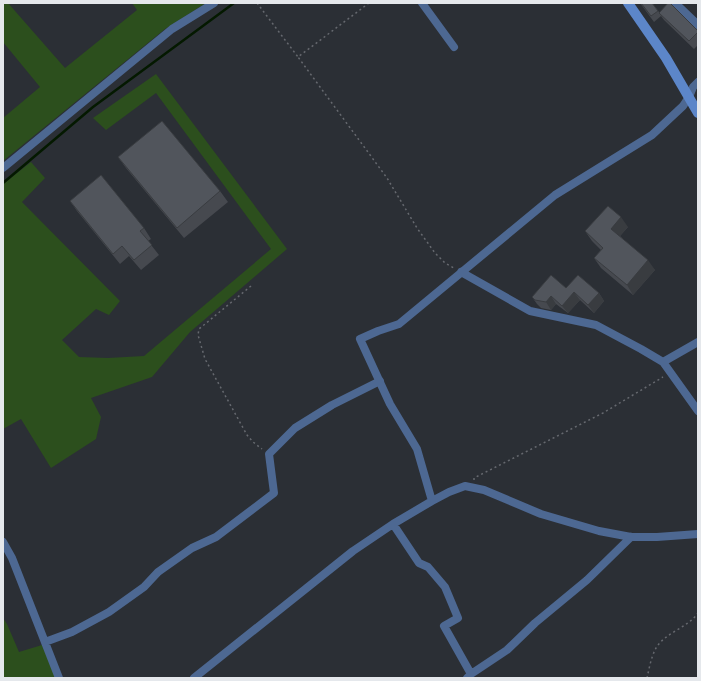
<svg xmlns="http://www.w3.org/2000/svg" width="701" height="681" font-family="'Open Sans',sans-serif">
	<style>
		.green { fill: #2c4f1d }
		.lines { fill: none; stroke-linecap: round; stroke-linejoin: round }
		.stream { stroke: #041900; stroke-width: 2.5 }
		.path { stroke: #66696f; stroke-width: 1.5; stroke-dasharray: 2 3; stroke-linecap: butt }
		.street { stroke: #4d6892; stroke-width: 8 }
		.secondary { stroke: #5c86c9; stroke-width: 10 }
		.wall { fill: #46494f }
		.shaded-wall { fill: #393c40 }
		.building { fill: #51555c; stroke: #393c40 }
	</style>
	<rect width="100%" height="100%" fill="#2b2f35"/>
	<!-- green -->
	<path class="green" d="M3 3H8L65 68 137 10 132 3H206L165 29 3 161V118L40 87 3 42Z
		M156 74 287 249 190 332 152 377 91 398 101 417 96 439 51 468 21 419 3 429V184L31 162 45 178 22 202 120 301 109 315 96 309 62 340 79 357 108 358 144 356 271 249 156 93 106 130 93 118Z
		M3 618 7 624 19 652 42 645 56 678H3Z"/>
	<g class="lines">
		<!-- stream -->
		<path class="stream" d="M3 183 93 107 234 3"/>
		<!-- path -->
		<path class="path" d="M257 3 298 57
			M369 3 298 57 387 178 417 228 435 253 445 263 454 268
			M251 286 199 329 198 335 205 359 247 435 253 442 262 449
			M474 480V478L603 413 663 377
			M647 678C649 669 651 658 655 650 663 633 688 628 698 613"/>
		<!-- street -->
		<path class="street" d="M422 3 454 47
			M675 3 698 25
			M3 168 172 29 214 3
			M461 272 530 311 596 325 641 349 663 362 698 342
			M663 362 698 411
			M432 501 417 449 390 404 360 339 378 331 399 324 555 195 652 135 683 106 689 97 693 87 698 82
			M393 524 419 563 428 567 445 587 458 618 444 626 471 674 467 678
			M3 542 12 558 59 678
			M45 642 72 632 109 612 144 587 158 572 192 548 216 537 274 493 269 454 295 428 332 405 380 381
			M471 674 507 650 535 623 587 580 631 537
			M194 678 353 551 393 524 432 501 449 492 465 486 484 490 541 514 599 531 631 537H657L698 534"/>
		<!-- secondary -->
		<path class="secondary" d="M628 3 666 58 698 113"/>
	</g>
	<!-- wall -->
	<path class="wall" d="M640 3H652L659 12 698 31V45L694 49 664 20 661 16 654 22Z
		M118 157 220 191 228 202 184 238 126 168Z
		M70 201 144 228 151 239 148 241 159 255 141 270 129 256 120 264 77 211Z
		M628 227 620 236 655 270 633 295 601 268 594 258 601 250 592 241 585 231Z
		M566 288 599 293 604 301 594 313 580 300 568 313 556 304 551 310 541 308 537 304 532 297Z"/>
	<!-- shaded-wall -->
	<path class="shaded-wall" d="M621 217 628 227 618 238 611 229Z
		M648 260 655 270 633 295 627 285Z
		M574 292 580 300 568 313 562 306Z
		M599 293 604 301 594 313 588 305Z
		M551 296 556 304 551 310 546 302Z"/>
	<!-- building -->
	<path class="building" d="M641 3H652L658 11 651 16Z
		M668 3H670L698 31V32L689 41 659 13Z
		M162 121 220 191 177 228 118 157Z
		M101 175 144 228 140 231 152 245 134 260 122 246 113 254 70 201Z
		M608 206 621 217 611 229 648 260 627 285 594 258 603 248 585 231Z
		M551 275 566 288 578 275 599 293 588 305 574 292 562 306 551 296 546 302 535 300 532 297Z"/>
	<!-- border -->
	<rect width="701" height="681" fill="none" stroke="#e5e8ec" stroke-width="8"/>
</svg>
